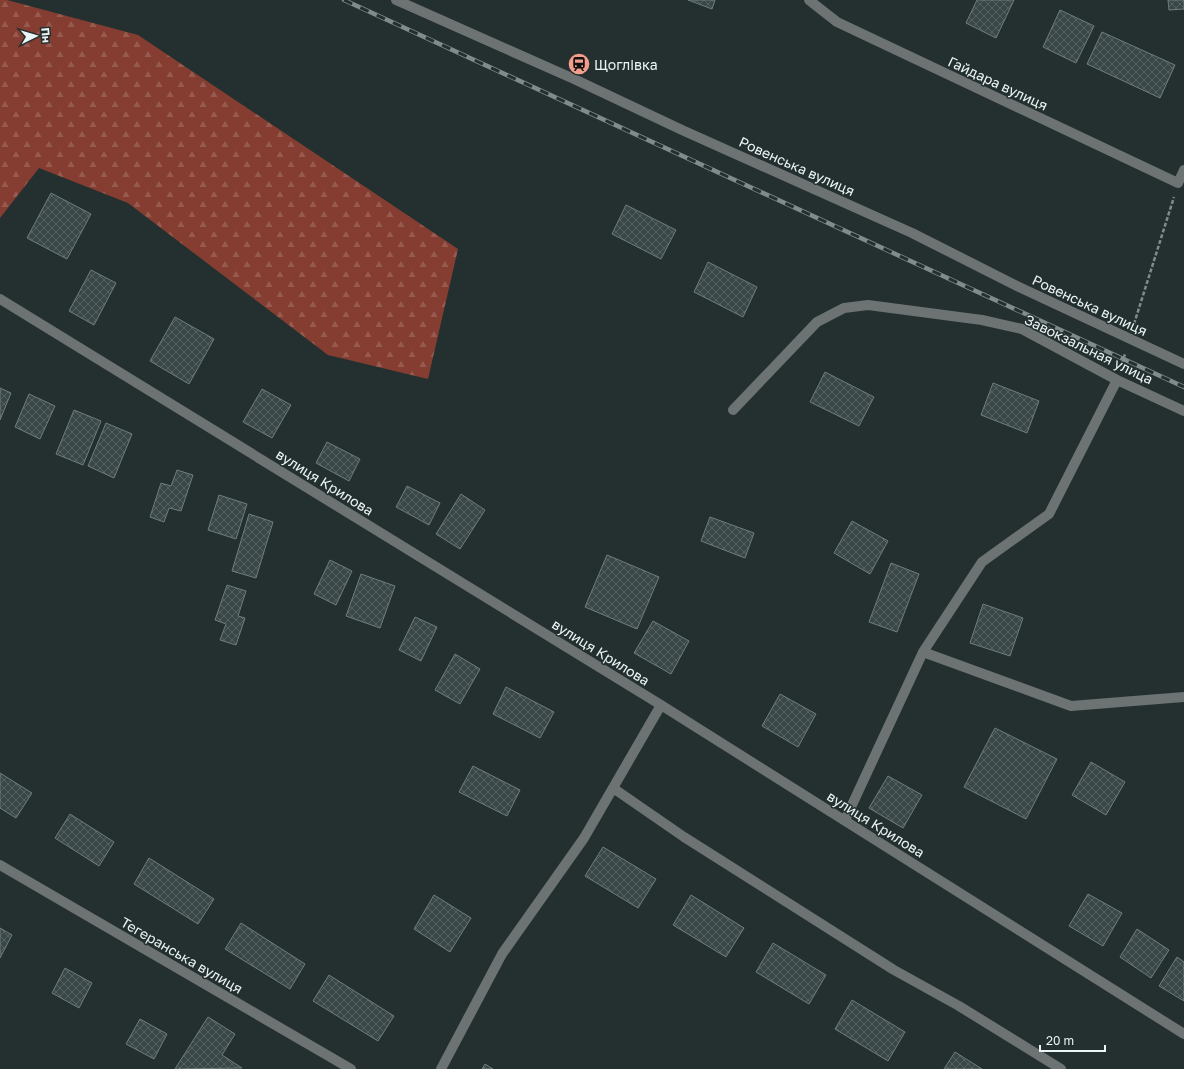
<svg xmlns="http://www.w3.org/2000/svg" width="1184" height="1069" font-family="'Golos Text',sans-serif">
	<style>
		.forest { fill: url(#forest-firs) }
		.building { fill: url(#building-cross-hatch); stroke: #6e7d7d }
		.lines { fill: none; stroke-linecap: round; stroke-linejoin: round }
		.path { stroke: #808b8b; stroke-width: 2.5; stroke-dasharray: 4 2; stroke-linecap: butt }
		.minor { stroke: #6c7372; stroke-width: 10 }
		.rail-casing { stroke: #808b8b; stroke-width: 4.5 }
		.rail { stroke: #23302f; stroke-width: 3; stroke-dasharray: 9; stroke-linecap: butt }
		.labels { text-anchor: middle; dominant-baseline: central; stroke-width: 3; stroke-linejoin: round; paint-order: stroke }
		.poi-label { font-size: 14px; fill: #ecf4f4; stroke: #23302f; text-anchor: start }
		.street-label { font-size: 14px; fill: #ecf4f4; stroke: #23302f }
	</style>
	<defs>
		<pattern id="forest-firs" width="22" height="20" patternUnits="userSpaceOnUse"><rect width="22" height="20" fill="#863d31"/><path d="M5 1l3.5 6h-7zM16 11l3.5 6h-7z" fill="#975a4f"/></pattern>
		<pattern id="building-cross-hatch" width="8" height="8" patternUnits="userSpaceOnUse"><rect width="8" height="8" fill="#394747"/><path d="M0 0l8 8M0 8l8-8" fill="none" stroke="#566262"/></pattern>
	</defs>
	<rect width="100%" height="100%" fill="#23302f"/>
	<!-- forest -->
	<path class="forest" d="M0 0H7L138 35 458 249 428 379 328 355 128 203 39 168 0 218Z"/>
	<!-- building -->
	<path class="building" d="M688 0H715L712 9Z
		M977 0H1014L996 38 966 23Z
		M1168 0H1184V9L1169 10Z
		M1060 10 1094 26 1076 63 1043 47Z
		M1102 32 1175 65 1160 98 1087 64Z
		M51 193 91 214 67 259 27 238Z
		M626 205 676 230 661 259 612 234Z
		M708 262 757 287 743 317 694 292Z
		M91 270 116 283 94 325 69 311Z
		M175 317 214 339 189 384 150 361Z
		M825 372 874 397 859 426 810 402Z
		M993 383 1039 401 1027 433 981 415Z
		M0 388 11 393 0 420Z
		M262 389 291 405 272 438 243 422Z
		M29 394 55 406 40 439 15 427Z
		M74 410 101 421 83 465 56 454Z
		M106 423 132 434 114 478 88 466Z
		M327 442 360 459 349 481 316 463Z
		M177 470 193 475 181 511 169 508 164 522 150 517 161 483 171 486Z
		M407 486 440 503 429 525 396 507Z
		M461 494 485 510 460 549 436 534Z
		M219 495 247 504 236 539 208 530Z
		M249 514 273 522 256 578 232 571Z
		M710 517 754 533 745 558 701 541Z
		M852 521 888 541 870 574 834 553Z
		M607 555 659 577 637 629 585 607Z
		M330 560 352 571 336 605 314 594Z
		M891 563 919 574 897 632 869 622Z
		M361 574 395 586 380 628 346 616Z
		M227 585 246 591 238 616 245 618 236 645 220 640 226 624 215 620Z
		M983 604 1023 618 1010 656 970 643Z
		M415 617 437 627 421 661 399 650Z
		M653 621 689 641 671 674 634 653Z
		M455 654 480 669 460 704 435 690Z
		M506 687 554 712 540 738 493 714Z
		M780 694 816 714 798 747 762 726Z
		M995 728 1057 759 1026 819 964 787Z
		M1091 762 1125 782 1106 815 1072 795Z
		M473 766 520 790 507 816 459 792Z
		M0 773 32 793 16 818 0 808Z
		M888 776 922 795 903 828 869 808Z
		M70 814 114 842 99 866 55 838Z
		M603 847 656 879 638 908 585 876Z
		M149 858 214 899 198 924 134 884Z
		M1088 894 1122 913 1103 946 1069 926Z
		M434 895 471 918 450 952 414 929Z
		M691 895 744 928 726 957 673 925Z
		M241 923 305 964 290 989 225 949Z
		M0 928 12 935 0 958Z
		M1137 929 1169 950 1151 978 1120 957Z
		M773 943 826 975 809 1004 756 972Z
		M1177 957 1184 962V1001L1159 986Z
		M65 968 92 983 79 1008 52 993Z
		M329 975 394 1016 378 1041 313 1001Z
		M852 1000 905 1032 888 1061 835 1029Z
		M208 1017 235 1034 222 1055 242 1068 175 1069Z
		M140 1019 167 1034 154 1059 126 1044Z
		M955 1052 982 1069H944Z
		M485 1064 493 1069H482Z"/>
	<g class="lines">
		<!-- path -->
		<path class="path" d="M1134 324 1174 197
			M1122 364 1125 354"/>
		<!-- minor -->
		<path class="minor" d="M396 0 574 79 682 130 912 233 1019 287 1184 364
			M809 0 837 22 1178 183 1184 170
			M0 299 661 705 1184 1034
			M733 410 817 322 844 308 868 305 982 320 1022 329 1117 380 1184 411
			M923 652 1071 706 1184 697
			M613 788 684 837 894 970 959 1006 1061 1069
			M845 820 923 652 982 562 1049 514 1117 380
			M0 865 351 1069
			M441 1069 502 954 584 838 661 705"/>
		<!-- rail casing -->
		<g class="rail-casing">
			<path id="rail" d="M344 0 1184 387"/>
		</g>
		<!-- rail -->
		<use href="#rail" class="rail"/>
	</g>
	<!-- icons -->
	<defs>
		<g id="station-disc" transform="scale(1.15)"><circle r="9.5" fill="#f49d8d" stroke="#23302f"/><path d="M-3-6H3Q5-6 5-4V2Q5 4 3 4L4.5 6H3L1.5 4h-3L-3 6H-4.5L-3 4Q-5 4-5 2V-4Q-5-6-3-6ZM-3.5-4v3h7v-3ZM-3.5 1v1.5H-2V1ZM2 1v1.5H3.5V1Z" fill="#111"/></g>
	</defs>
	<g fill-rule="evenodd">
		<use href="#station-disc" x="579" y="64"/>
	</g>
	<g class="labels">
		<!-- poi labels -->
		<g class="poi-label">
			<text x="594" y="64">Щоглівка</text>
		</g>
		<!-- street labels -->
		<g class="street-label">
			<text transform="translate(998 83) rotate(25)">Гайдара вулиця</text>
			<text transform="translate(797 166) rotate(24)">Ровенська вулиця</text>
			<text transform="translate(1090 305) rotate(25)">Ровенська вулиця</text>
			<text transform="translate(1089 349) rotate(26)">Завокзальная улица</text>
			<text transform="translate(325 482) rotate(32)">вулиця Крилова</text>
			<text transform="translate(601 652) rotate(32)">вулиця Крилова</text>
			<text transform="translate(876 824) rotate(32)">вулиця Крилова</text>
			<text transform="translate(182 955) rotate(30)">Тегеранська вулиця</text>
		</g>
	</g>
	<!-- north arrow -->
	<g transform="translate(36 36) rotate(85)" stroke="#23302f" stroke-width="3" paint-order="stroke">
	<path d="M0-3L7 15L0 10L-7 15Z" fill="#ecf4f4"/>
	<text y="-6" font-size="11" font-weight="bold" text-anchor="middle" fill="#ecf4f4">Пн</text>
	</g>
	<!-- scale -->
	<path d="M1040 1045v6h65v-6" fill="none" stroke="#ecf4f4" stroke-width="2"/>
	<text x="1046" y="1045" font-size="12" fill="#ecf4f4" stroke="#23302f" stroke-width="3" paint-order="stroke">20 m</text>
</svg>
